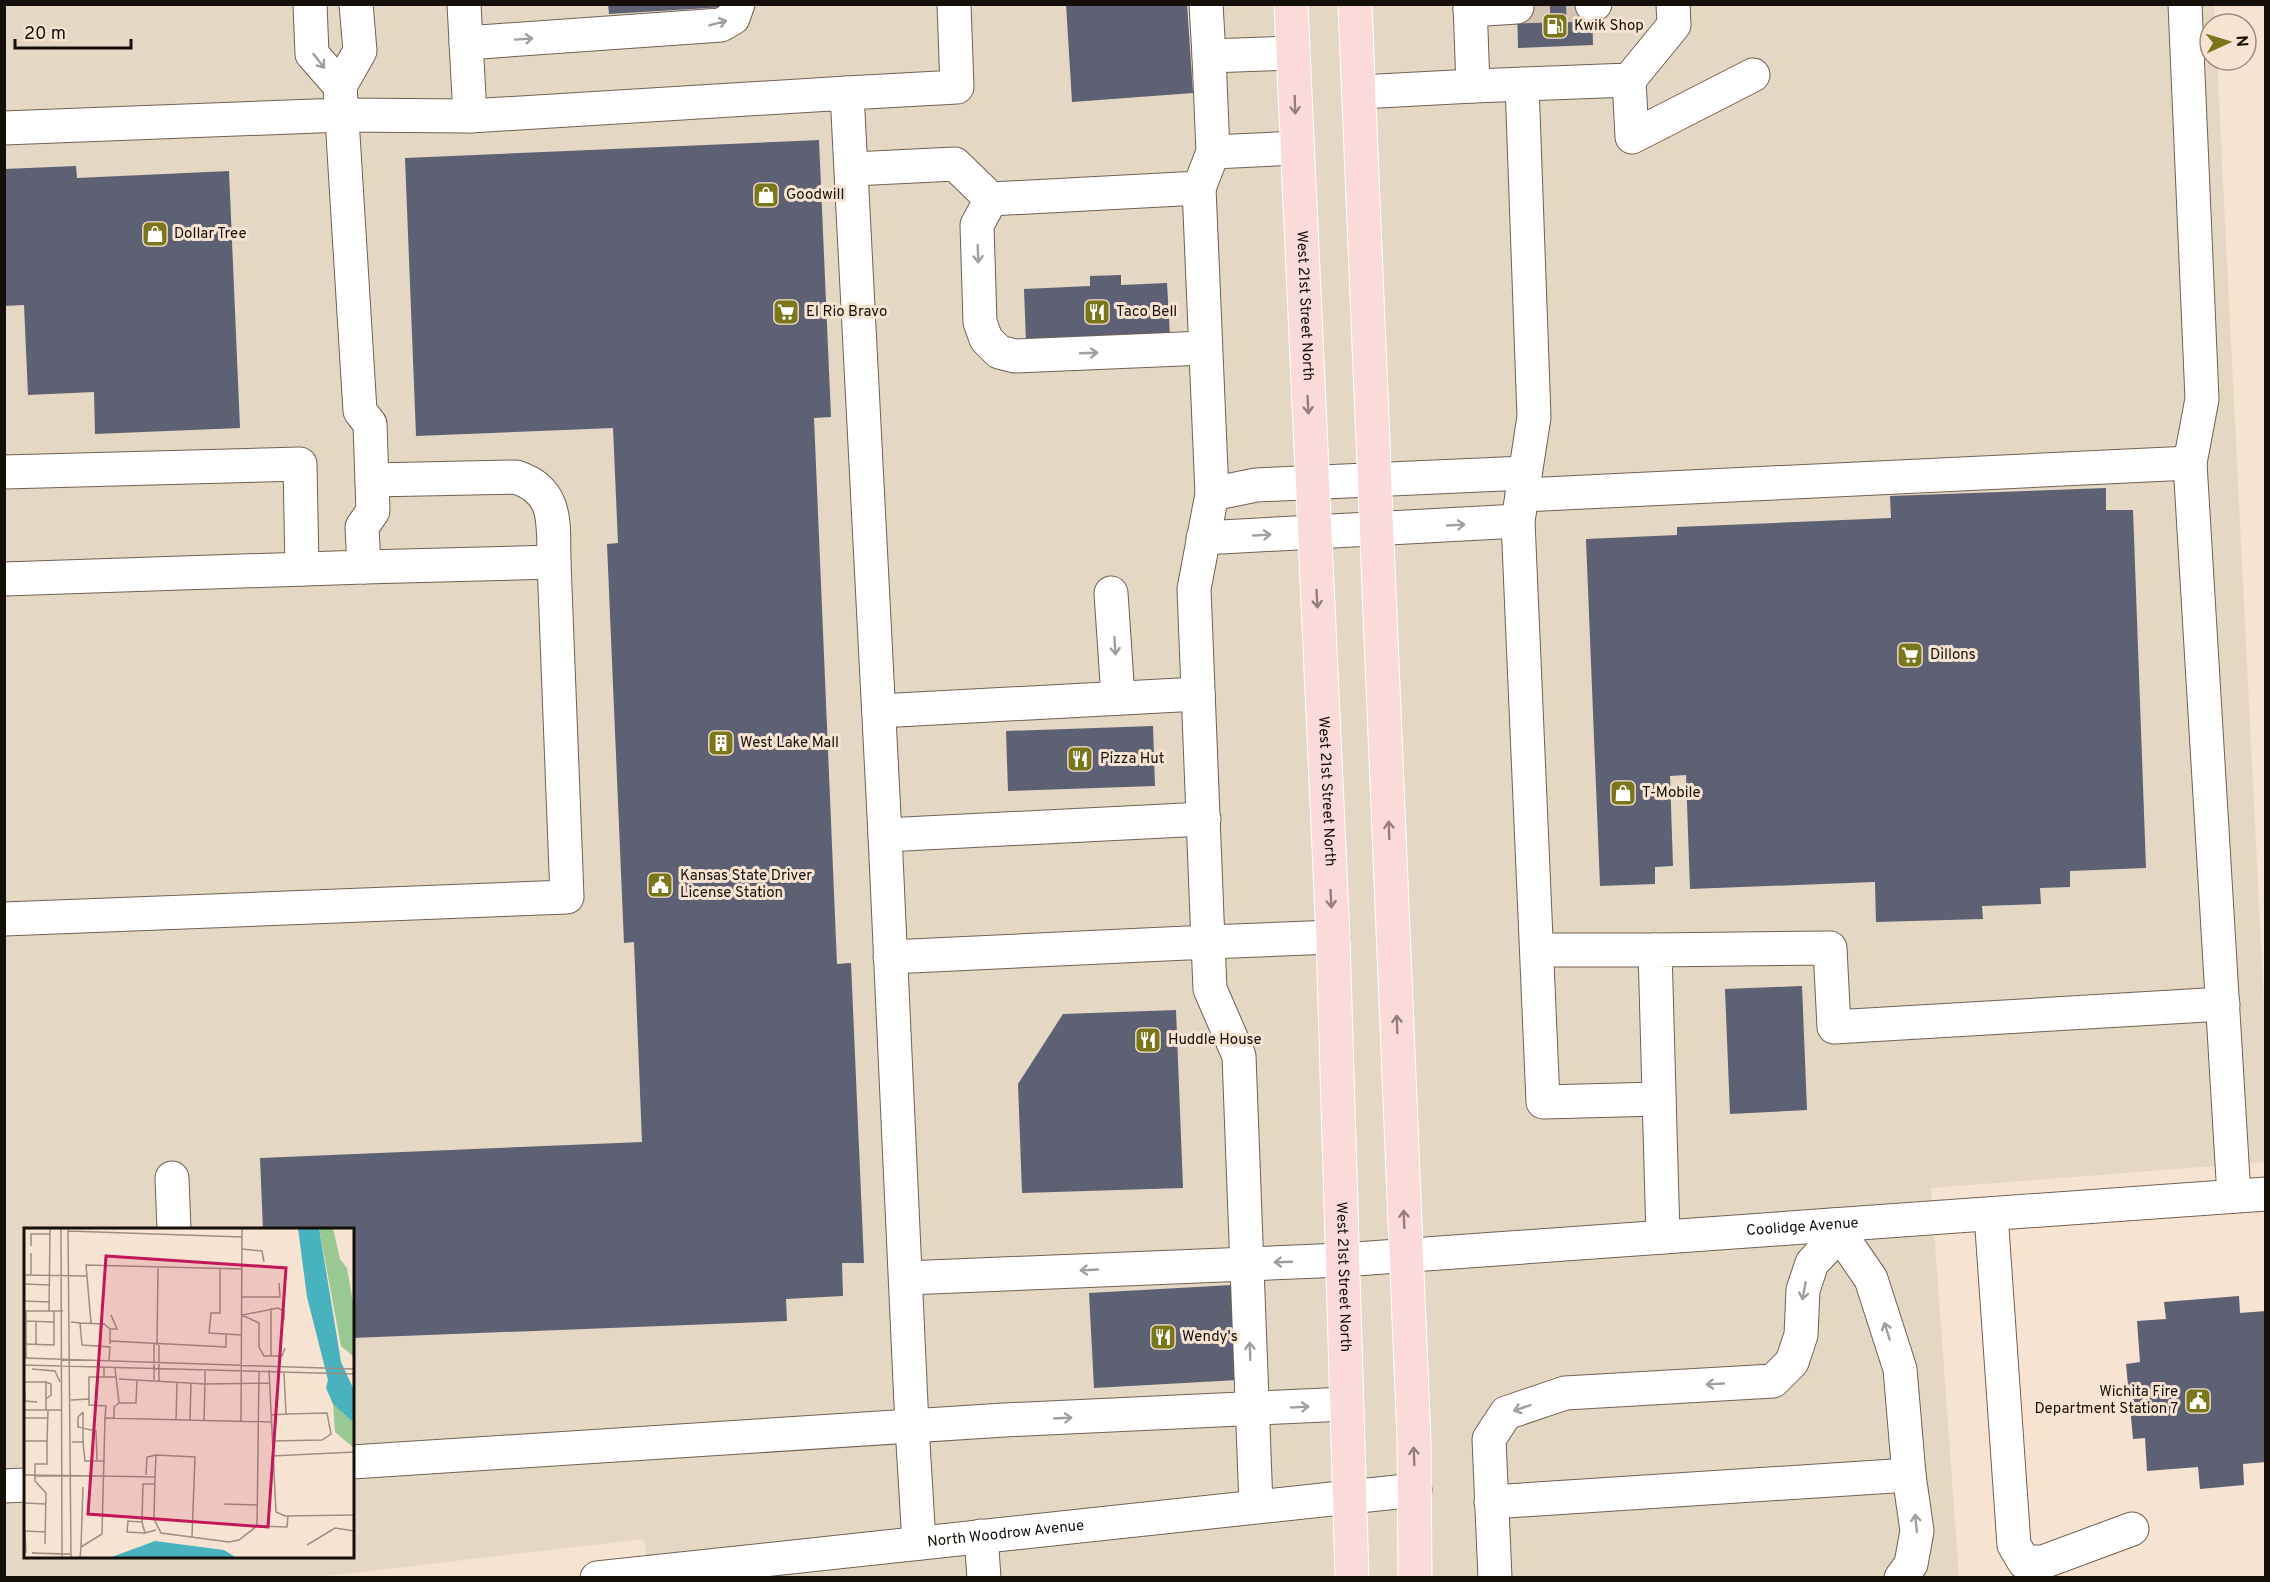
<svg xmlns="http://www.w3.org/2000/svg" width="2270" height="1582" font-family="Overpass,sans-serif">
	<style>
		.commercial { fill: #e4d7c4; fill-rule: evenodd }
		.building { fill: #5e6073 }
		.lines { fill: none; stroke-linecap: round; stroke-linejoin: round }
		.minor-tunnel { stroke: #d5c3b4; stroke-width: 33; stroke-dasharray: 33 16; stroke-linecap: butt }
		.minor-casing { stroke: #716052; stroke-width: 35 }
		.major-casing { stroke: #fff; stroke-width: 35 }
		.minor { stroke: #fff; stroke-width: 33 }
		.major { stroke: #fbdbda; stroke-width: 33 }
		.oneway { stroke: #a19f9d }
		.oneway2 { stroke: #947f7c }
		.labels { text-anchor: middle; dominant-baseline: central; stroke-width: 6; stroke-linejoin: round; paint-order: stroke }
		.poi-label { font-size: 15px; fill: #150f09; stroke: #f7e3d2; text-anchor: start }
		.street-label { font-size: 15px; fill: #150f09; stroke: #f7e3d2 }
		.inset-road { fill: none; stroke: #9d8e82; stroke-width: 1.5 }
		.view { fill: #c2185b; fill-opacity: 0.15; stroke: #c2185b; stroke-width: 3 }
		.inset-edge { fill: none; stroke: #150f09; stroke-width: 3 }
	</style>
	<rect width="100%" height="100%" fill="#f7e3d2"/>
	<!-- commercial -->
	<path class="commercial" d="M5 5H2214L2215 24H2210V60H2217L2265 1026V1162L1931 1188 1959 1577 649 1578 644 1539 318 1577 5 1578ZM26 1230H352V1556H26Z"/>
	<!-- building -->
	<path class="building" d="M608 4H725V7L609 14Z
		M1066 4H1187L1193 93 1072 102Z
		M1517 4H1592L1593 45 1518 48Z
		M819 140 831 417 814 418 837 964 851 963 864 1263H842L843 1296 786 1299 787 1321 352 1338V1230H263L260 1158 642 1142 634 942 624 943 607 544 618 543 613 428 416 436 405 158Z
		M76 166 77 178 229 171 240 428 95 434 94 392 28 395 24 305 4 306V169Z
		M1121 275V285L1167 283 1170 336 1026 342 1024 289 1090 286V276Z
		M2106 488V510H2133L2146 868 2070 871V887L2040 888 2041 904 1982 906 1983 919 1876 922 1875 882 1690 889 1686 775 1670 776 1673 866 1655 867V884L1600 886 1586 539 1677 535V527L1891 518 1890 496Z
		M1153 726 1155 786 1008 791 1006 731Z
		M1802 986 1807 1110 1730 1114 1725 989Z
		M1176 1010 1183 1188 1022 1193 1018 1084 1063 1014Z
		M1232 1285 1238 1380 1094 1388 1089 1293Z
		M2239 1296 2240 1313 2266 1311V1462L2243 1464 2244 1485 2200 1489 2198 1467 2147 1471 2145 1438 2133 1439 2126 1364 2140 1362 2137 1321 2166 1319 2164 1302Z"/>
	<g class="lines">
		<!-- minor-tunnel -->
		<path class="minor-tunnel" d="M1517 7 1592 5"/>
		<!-- minor casing -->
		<g class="minor-casing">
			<g id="minor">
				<path d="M310 4 312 54 340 86 360 51 356 4"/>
				<path d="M464 4 470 116"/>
				<path d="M1206 4 1209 56"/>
				<path d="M2185 4 2202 399 2190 463 2234 1196"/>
				<path d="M1592 5 1595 4"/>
				<path d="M1470 10 1517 7"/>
				<path d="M466 43 721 25 733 18 738 4"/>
				<path d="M1629 80 1632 137 1753 75"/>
				<path d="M1522 84 1534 417 1518 521 1543 1102 1659 1099"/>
				<path d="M1473 86 1629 80 1674 25 1673 4"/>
				<path d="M1360 92 1473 86 1470 4"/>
				<path d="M847 93 957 87 954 4"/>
				<path d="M4 128 342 115 470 116 847 93 885 835 912 1426 919 1543"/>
				<path d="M1213 152 1209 56 1293 53"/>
				<path d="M853 169 955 164 991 199 1199 188 1213 152 1296 148"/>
				<path d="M1199 188 1212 494 1194 589 1208 942 1333 937"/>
				<path d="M991 199 977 225 980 322 986 339 999 352 1015 356 1205 348"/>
				<path d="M4 472 300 464 302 569"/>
				<path d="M372 480 516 477C559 491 553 524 554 562"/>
				<path d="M1212 494 1256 485 1525 473"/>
				<path d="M1522 495 2190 463"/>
				<path d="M1203 538 1518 521"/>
				<path d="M4 579 364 567 362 527 373 511 370 424 360 411 340 86"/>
				<path d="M1111 593 1118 698"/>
				<path d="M879 711 1198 694"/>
				<path d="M885 835 1204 819"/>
				<path d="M4 919 567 897 554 562 364 567"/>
				<path d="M1537 950H1655"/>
				<path d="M890 957 1208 942 1210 989 1239 1056 1256 1506"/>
				<path d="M172 1178 174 1230"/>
				<path d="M1991 1214 2014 1545 2024 1562H2043L2132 1529"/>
				<path d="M1663 1237 1655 950 1830 948 1834 1027 2223 1004"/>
				<path id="s1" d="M906 1278 1342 1260 2266 1194"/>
				<path d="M352 1462 1004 1420 1346 1404"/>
				<path d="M4 1486 26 1485"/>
				<path d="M1491 1502 1909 1475"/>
				<path d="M981 1536 984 1578"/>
				<path id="s2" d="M597 1578 1415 1490"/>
				<path d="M1495 1578 1489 1439 1506 1413 1565 1393 1773 1381 1792 1362 1801 1335 1803 1290 1812 1263 1830 1244 1834 1225 1871 1279 1900 1369 1909 1475 1917 1531 1911 1564 1901 1578"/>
			</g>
		</g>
		<!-- major casing -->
		<g class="major-casing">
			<g id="major">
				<path id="s3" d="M1291 4 1333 937 1352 1578"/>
				<path d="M1355 4 1414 1441 1415 1578"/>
			</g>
		</g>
		<!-- minor -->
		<use href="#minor" class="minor"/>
		<!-- major -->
		<use href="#major" class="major"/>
	</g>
	<!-- one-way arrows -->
	<defs><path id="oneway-shaft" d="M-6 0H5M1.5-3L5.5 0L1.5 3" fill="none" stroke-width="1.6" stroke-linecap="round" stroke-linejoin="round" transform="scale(1.5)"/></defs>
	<g class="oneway">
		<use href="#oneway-shaft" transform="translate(718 23) rotate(-15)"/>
		<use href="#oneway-shaft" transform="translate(524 39) rotate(-4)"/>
		<use href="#oneway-shaft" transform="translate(319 61) rotate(52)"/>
		<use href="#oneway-shaft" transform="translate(978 254) rotate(88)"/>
		<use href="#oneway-shaft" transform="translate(1089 353) rotate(-2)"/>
		<use href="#oneway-shaft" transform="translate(1456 525) rotate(-3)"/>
		<use href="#oneway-shaft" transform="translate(1262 535) rotate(-3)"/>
		<use href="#oneway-shaft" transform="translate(1115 646) rotate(86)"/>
		<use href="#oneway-shaft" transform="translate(1283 1262) rotate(178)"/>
		<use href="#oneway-shaft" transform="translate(1089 1270) rotate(177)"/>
		<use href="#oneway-shaft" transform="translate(1804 1291) rotate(100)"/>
		<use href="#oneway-shaft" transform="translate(1887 1331) rotate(-108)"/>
		<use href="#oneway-shaft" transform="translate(1250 1351) rotate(-92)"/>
		<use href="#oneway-shaft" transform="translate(1715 1384) rotate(177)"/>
		<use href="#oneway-shaft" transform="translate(1300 1407) rotate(-3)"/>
		<use href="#oneway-shaft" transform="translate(1522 1408) rotate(161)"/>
		<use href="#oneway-shaft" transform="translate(1063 1418) rotate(-3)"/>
		<use href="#oneway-shaft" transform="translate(1916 1523) rotate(-96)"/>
	</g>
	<g class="oneway2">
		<use href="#oneway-shaft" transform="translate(1295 105) rotate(88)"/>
		<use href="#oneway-shaft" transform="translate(1308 405) rotate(87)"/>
		<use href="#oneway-shaft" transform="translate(1317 599) rotate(87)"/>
		<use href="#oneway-shaft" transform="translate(1389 830) rotate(-92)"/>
		<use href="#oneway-shaft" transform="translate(1331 899) rotate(87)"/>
		<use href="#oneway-shaft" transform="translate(1397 1024) rotate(-92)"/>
		<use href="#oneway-shaft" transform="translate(1404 1219) rotate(-92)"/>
		<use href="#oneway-shaft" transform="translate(1414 1456) rotate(-92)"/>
	</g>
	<!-- icons -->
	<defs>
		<g id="fuel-square" transform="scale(1.35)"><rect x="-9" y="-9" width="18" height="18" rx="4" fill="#7a761b" stroke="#f7e3d2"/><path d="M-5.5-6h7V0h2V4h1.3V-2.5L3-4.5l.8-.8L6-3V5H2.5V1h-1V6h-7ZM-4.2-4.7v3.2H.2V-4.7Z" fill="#fff"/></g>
		<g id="shop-square" transform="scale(1.35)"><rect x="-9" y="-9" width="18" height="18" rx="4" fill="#7a761b" stroke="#f7e3d2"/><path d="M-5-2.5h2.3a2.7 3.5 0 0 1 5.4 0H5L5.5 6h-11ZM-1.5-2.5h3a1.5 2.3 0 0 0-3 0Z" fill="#fff"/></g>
		<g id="supermarket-square" transform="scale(1.35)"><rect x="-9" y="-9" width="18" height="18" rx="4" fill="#7a761b" stroke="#f7e3d2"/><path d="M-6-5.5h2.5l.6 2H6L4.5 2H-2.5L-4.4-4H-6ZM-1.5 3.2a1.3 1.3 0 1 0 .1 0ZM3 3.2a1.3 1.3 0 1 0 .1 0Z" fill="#fff"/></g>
		<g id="restaurant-square" transform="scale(1.35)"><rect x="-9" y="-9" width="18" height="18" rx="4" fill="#7a761b" stroke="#f7e3d2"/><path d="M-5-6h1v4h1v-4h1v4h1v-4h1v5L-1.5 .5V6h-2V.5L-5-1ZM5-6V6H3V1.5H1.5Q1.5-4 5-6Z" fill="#fff"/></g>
		<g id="building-square" transform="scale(1.35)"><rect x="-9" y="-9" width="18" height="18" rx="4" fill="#7a761b" stroke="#f7e3d2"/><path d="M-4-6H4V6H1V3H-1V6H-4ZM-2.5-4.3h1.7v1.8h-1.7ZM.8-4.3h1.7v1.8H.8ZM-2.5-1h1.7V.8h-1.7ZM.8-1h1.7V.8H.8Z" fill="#fff"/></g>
		<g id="civic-square" transform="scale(1.35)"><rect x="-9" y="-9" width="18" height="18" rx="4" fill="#7a761b" stroke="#f7e3d2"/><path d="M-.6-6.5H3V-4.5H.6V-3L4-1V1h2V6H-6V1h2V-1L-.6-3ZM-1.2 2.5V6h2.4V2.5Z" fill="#fff"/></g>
	</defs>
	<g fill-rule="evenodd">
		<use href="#fuel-square" x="1555" y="26"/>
		<use href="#shop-square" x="766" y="195"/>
		<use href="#shop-square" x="155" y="234"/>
		<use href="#supermarket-square" x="786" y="312"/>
		<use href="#restaurant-square" x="1097" y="312"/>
		<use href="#supermarket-square" x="1910" y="655"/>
		<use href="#building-square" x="721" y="743"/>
		<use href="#restaurant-square" x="1080" y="759"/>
		<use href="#shop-square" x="1623" y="793"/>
		<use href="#civic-square" x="660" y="885"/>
		<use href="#restaurant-square" x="1148" y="1040"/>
		<use href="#restaurant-square" x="1163" y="1337"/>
		<use href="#civic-square" x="2198" y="1401"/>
	</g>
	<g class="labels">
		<!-- poi labels -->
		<g class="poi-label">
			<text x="1574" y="26">Kwik Shop</text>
			<text x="786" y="195">Goodwill</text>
			<text x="174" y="234">Dollar Tree</text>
			<text x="806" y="312">El Rio Bravo</text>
			<text x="1116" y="312">Taco Bell</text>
			<text x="1930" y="655">Dillons</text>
			<text x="740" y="743">West Lake Mall</text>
			<text x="1100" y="759">Pizza Hut</text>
			<text x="1642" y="793">T-Mobile</text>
			<text x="680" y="876">Kansas State Driver<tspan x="680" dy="17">License Station</tspan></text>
			<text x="1168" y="1040">Huddle House</text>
			<text x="1182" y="1337">Wendy's</text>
			<text x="2178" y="1392" text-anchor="end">Wichita Fire<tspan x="2178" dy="17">Department Station 7</tspan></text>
		</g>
		<!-- street labels -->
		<g class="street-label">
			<text stroke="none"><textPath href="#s3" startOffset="302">West 21st Street North</textPath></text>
			<text stroke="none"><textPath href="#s3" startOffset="788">West 21st Street North</textPath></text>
			<text stroke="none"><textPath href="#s1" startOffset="898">Coolidge Avenue</textPath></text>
			<text stroke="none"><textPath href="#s3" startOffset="1274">West 21st Street North</textPath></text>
			<text stroke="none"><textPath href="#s2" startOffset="411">North Woodrow Avenue</textPath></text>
		</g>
	</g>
	<!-- overview -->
	<g transform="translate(24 1228)">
		<rect width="330" height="330" fill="#f7e3d2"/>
		<path d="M295 0H309L316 31 323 40 330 81V129L317 118ZM309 176 330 195V220L311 204Z" fill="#99c892"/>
		<path d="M274 0H295L317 134 330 162V195L309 176 302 160 304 152 283 69ZM131 313 200 322 213 330H85Z" fill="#48b2be"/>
		<path class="inset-road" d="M37 0 38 330M44 0 47 330M44 3 218 9M7 18V6H26M218 21 238 23 240 34M196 41V85H187L185 105 218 107M7 46V25M0 47 62 48M0 56 26 57M218 69H256L255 55M0 73 26 74M0 83H39M2 83V93L30 94M25 83 26 0M260 92V83L254 80 218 87 235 95V119L240 128H258L261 120M2 93V130M47 94 56 95 58 117 86 119 85 132M56 95 80 96 86 101V116M67 95 62 37 218 41M86 101H93L87 87M86 113 202 119V106M0 116 30 117V83M12 117V93M133 117 134 40M247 128V80M0 130 330 141M0 137 330 146M80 139V149H91M8 141 31 143 36 154M245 142 252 284 261 288 330 287M95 151 181 156V142M130 152V116M135 153V117M0 154H22V183M0 154 1 173 13 174M22 171 27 167V156L22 154M65 171V149H80M47 172 65 171V177L82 178 81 190M95 175H112L113 152M0 182H38M59 184 54 189V199L72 203 73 233M247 187 262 186 260 145M0 190H23M90 190V179L95 175 91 140M152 192 153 155M166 192 167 155M180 192 181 156 246 155M217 193 218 0M0 213H23V236H11V253L22 265 21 316M23 213 24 183M248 213 298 212 307 206 303 185 262 186M48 214H59L61 233H81M59 214V184M248 228 330 224M0 247 77 248H12M122 247 123 229 132 227M77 248 131 249 130 291 137 305 205 314 215 312 233 298 263 299 264 288M131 249 132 227 171 229 168 309M131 256H119L118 294 121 305 132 302M0 275 22 276M200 276 233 277M118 294 104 293 103 304 121 305M233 298 235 144M0 303 22 304M1 304 2 325M283 317 311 300 330 303M57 319 59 259M35 326 8 325 47 326M56 330 57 319 78 306 81 190 247 194"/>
		<path class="view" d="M82 28 262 40 244 299 64 286Z"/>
		<rect width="330" height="330" class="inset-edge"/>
	</g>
	<!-- border -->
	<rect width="2270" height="1582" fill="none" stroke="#150f09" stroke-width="12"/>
	<!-- north arrow -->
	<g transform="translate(2228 42) rotate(86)"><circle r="28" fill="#f7e3d2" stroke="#9d8e82" stroke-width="1.5"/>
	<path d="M0-4.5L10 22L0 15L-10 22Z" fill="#7a761b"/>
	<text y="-9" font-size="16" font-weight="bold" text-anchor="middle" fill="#150f09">N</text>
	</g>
	<!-- scale -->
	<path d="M15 39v9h116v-9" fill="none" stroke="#150f09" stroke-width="3"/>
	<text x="24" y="39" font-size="18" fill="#150f09" stroke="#f7e3d2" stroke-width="4.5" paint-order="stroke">20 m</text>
</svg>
